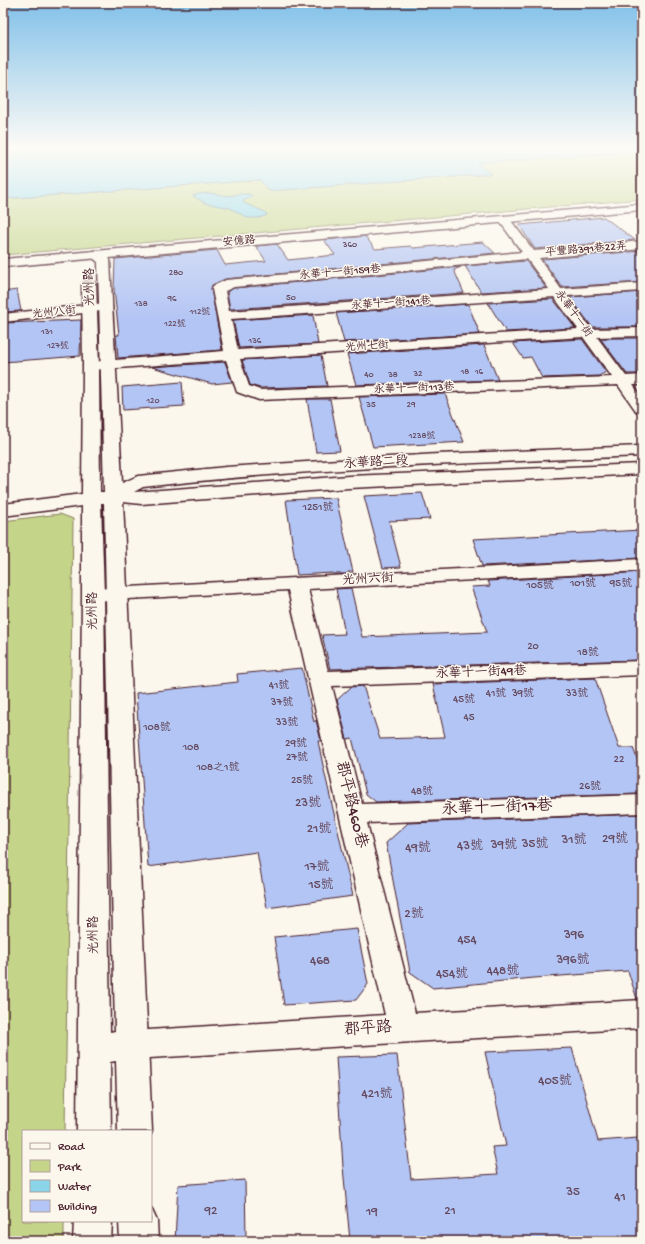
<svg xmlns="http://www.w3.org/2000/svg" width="645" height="1244" font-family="'Gochi Hand','LXGW WenKai TC',sans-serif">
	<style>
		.green { fill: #c4d58a; stroke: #877a5a }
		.water { fill: #8ad5ea; stroke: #708c9e }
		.building { fill: #b3c5f4; stroke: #4a1f2b }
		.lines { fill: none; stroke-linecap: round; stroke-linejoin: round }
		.minor-casing { stroke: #4a1f2b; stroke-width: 3 }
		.tertiary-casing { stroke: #4a1f2b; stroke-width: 3 }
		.minor { fill: #fbf7ec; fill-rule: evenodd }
		.tertiary { fill: #fbf7ec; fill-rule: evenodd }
		.labels { text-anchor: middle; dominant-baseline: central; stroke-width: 3; stroke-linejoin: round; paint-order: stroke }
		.far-number-label { font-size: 9px; fill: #64485d }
		.far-street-label { font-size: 11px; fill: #4a1f2b; stroke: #fbf7ec }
		.number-label { font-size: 11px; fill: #64485d }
		.street-label { font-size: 13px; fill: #4a1f2b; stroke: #fbf7ec }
		.near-number-label { font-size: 13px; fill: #64485d }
		.near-street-label { font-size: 16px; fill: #4a1f2b; stroke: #fbf7ec }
	</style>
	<rect width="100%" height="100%" fill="#fbf7ec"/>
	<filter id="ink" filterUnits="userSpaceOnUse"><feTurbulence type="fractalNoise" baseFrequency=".025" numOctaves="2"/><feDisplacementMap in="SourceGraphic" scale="8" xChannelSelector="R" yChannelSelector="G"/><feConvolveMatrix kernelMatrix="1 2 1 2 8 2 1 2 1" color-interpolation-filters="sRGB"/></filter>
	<g filter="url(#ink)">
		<!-- green -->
		<path class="green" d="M642 151V199L3 255V199L261 180 269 191 490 174 477 163Z
			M60 514 73 519 65 1131H23V1221H64V1241H3V521Z"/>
		<!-- water -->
		<path class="water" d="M112 146H642V151L478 163 491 174 269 191 260 180 3 199V153Z
			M209 193 229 196 239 194H250L252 197 243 201 244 203 265 212 267 215 259 218H248L230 208 205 203 193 196 198 194Z"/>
		<!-- building -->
		<path class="building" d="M604 217 635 240 535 249 519 225Z
			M365 236 375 249 411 246 413 248 483 242 495 253 225 279 212 285 211 289 222 350 118 358 116 335H119L114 289 115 259 217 250 225 265 266 261 256 246 277 244 288 260 335 255 324 240Z
			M642 251V282L562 287 542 259Z
			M526 261 546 288 481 292 465 266Z
			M461 267 454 270 464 293 230 309 227 292 234 288Z
			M17 290 21 311 3 312V292Z
			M642 292V327H592L570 297Z
			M553 299 575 328 506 332 488 303Z
			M468 304 480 334 344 342 336 313Z
			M313 315 318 344 239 348 233 320 314 315Z
			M81 320 80 356 3 362V323Z
			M600 338H639L642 341V374H627Z
			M582 339 606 372 599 376 542 378 531 357 523 358 513 343Z
			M484 345 498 380 356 385 347 354Z
			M321 355 327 386 260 388 250 385 242 360Z
			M225 362 232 382 212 384 152 367Z
			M182 382 184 406 123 410 122 387Z
			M445 394 464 442 373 447 359 397Z
			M307 399H330L340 451 316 452Z
			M422 493 430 519 389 521 401 567 383 568 364 496Z
			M336 498 353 572H348V574H333V573L297 575 286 500Z
			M642 530V558L482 566 473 539Z
			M642 572V660L330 669 322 635 345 634 336 589 351 588 362 637 487 632 471 587 490 586 488 581Z
			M302 668 314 722 316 720 321 741H318L324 770 353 896 267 908 257 852 148 867 136 693 238 682 237 674Z
			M595 678 619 748H633L642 771V794L376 802 366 794 352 738 347 739 337 700 351 687 363 686 380 739 445 737 433 684Z
			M642 814V999H637L628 971 534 978 433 988 410 972 386 843 408 823Z
			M357 929 368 984 356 1000 284 1005 274 937Z
			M572 1048 598 1141 638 1138 642 1153V1241H350L343 1167 336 1057 397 1055 411 1179 498 1174 492 1147 506 1146 485 1052Z
			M245 1180 246 1238 175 1241 178 1185Z"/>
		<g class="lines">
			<!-- minor casing -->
			<g class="minor-casing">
				<path id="minor" d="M504 216 508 217 534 251 642 241V249L539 258 561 289 642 283V291L567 296 591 329 642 328V336L597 337 626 376 642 375V385H633L642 397V413L636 411 618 385 259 400 237 392 226 360 91 370 86 369 84 366 86 363 91 362 224 351 212 289 213 286 226 280 522 252 498 219ZM527 259 549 289 229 311 225 291 234 287ZM554 297 578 329 238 350 231 319ZM583 337 612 377 260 390 249 386 240 359Z
					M95 251 99 252 101 255 99 258 3 267V259Z
					M105 303 110 304 112 307 110 310 3 322V314Z
					M642 559V571L308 589 328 671 642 661V675L332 686 362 804 642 795V813L367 823 415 1013 642 1000V1028L133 1059 122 1055 117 1045 122 1035 133 1031 385 1015 288 590 93 601 86 599 83 595 86 591 93 589Z"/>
			</g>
			<!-- tertiary casing -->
			<g class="tertiary-casing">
				<path id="tertiary" d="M642 204V210L109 258 110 260C113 334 119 409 122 483L138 476 226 467 438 454 642 446V456C475 463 308 468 143 487L134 492 349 476 642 464V474L349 488 141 504 123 502 152 1131 151 1134V1131H118L116 1061 110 1062 111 1131H77L82 595V506L3 516V504L82 494 83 366 82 285 84 282H94L96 285 99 366 100 492H104L98 262 89 255 91 252 95 251ZM101 503H104L115 1031 110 1032 104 595Z
					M151 1208 157 1221 158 1241H120L119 1221H151Z
					M74 1221H112L111 1241H73Z"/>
			</g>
			<!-- minor -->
			<use href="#minor" class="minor"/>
			<!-- tertiary -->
			<use href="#tertiary" class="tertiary"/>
		</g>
	</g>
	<!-- sky -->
	<linearGradient id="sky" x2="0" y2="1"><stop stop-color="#82c1e9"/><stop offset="0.46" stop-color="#fdfbf6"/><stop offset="1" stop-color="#fdfbf6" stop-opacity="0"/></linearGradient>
	<rect width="645" height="320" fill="url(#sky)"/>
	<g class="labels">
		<!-- far-number labels -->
		<g class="far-number-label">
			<text x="350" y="245">360</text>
			<text x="176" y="273">280</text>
			<text x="291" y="298">50</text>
			<text x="172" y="299">96</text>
			<text x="141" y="304">138</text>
			<text x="200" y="312">112號</text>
			<text x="175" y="324">122號</text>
			<text x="47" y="332">131</text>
			<text x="255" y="341">136</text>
			<text x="58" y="346">127號</text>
			<text x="465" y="372">18</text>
			<text x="479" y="372">16</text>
			<text x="418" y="374">32</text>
			<text x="369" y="375">40</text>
			<text x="393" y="375">38</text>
			<text x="153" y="401">120</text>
			<text x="371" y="405">35</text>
			<text x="411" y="405">29</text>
			<text x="422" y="436">1238號</text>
		</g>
		<!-- far-street labels -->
		<g class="far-street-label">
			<text transform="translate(239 242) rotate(-5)">安億路</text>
			<text transform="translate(586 250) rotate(-5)">平豐路391巷22弄</text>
			<text transform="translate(340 273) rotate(-5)">永華十一街159巷</text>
			<text transform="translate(391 304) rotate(-4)">永華十一街141巷</text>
			<text transform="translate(54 313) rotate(-6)">光州八街</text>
			<text transform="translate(573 314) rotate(54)">永華十一街</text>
			<text transform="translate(367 347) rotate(-4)">光州七街</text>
			<text transform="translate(414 389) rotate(-2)">永華十一街113巷</text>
		</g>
		<!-- number labels -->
		<g class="number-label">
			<text x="318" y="508">1251號</text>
			<text x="583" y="584">101號</text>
			<text x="621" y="584">95號</text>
			<text x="540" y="586">105號</text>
			<text x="533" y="647">20</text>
			<text x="588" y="653">18號</text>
			<text x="279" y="686">41號</text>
			<text x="496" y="694">41號</text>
			<text x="523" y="694">39號</text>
			<text x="577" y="694">33號</text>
			<text x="464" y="700">45號</text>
			<text x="282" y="703">37號</text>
			<text x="469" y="718">45</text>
			<text x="287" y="723">33號</text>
			<text x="157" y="728">108號</text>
			<text x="296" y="744">29號</text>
			<text x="191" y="748">108</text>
			<text x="297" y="758">27號</text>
			<text x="619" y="760">22</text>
			<text x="218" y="768">108之1號</text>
			<text x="302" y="781">25號</text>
			<text x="590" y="787">26號</text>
			<text x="422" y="792">48號</text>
		</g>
		<!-- street labels -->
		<g class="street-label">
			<text transform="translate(90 287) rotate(-90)">光州路</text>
			<text transform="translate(376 463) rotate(-3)">永華路二段</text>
			<text transform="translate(368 580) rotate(-3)">光州六街</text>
			<text transform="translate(93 611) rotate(-90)">光州路</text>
			<text transform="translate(481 673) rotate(-2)">永華十一街49巷</text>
			<text transform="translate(94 935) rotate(-90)">光州路</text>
		</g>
		<!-- near-number labels -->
		<g class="near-number-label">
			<text x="308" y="803">23號</text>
			<text x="319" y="829">21號</text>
			<text x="615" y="839">29號</text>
			<text x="574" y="840">31號</text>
			<text x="535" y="844">35號</text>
			<text x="504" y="845">39號</text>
			<text x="470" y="846">43號</text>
			<text x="418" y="848">49號</text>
			<text x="317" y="867">17號</text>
			<text x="321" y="885">15號</text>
			<text x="414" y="914">2號</text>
			<text x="574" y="935">396</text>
			<text x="467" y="940">454</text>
			<text x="573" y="960">396號</text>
			<text x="320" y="961">468</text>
			<text x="503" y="971">448號</text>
			<text x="452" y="974">454號</text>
			<text x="555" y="1081">405號</text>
			<text x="377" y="1094">421號</text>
			<text x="573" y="1192">35</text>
			<text x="620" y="1197">41</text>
			<text x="211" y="1211">92</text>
			<text x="450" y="1211">21</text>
			<text x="372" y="1212">19</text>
		</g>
		<!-- near-street labels -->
		<g class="near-street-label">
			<text transform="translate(350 805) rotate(76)">郡平路460巷</text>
			<text transform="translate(497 809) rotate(-2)">永華十一街17巷</text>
			<text transform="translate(368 1030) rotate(-4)">郡平路</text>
		</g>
	</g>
	<!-- margin -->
	<rect width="645" height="1244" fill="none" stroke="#fbf7ec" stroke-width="16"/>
	<rect x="8" y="8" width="629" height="1228" fill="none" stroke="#4a1f2b" stroke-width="1.5" filter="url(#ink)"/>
	<!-- legend -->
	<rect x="22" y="1130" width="130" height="92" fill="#fbf7ec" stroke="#b4a19f"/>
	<rect x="30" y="1143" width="20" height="6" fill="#fbf7ec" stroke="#b4a19f"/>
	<text x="58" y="1150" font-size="12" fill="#4a1f2b">Road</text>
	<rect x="30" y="1160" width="20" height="12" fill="#c4d58a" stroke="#b4a19f"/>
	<text x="58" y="1170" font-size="12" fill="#4a1f2b">Park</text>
	<rect x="30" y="1180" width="20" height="12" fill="#8ad5ea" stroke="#b4a19f"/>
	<text x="58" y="1190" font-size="12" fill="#4a1f2b">Water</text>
	<rect x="30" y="1200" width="20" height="12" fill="#b3c5f4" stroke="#b4a19f"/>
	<text x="58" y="1210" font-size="12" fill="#4a1f2b">Building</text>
</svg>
